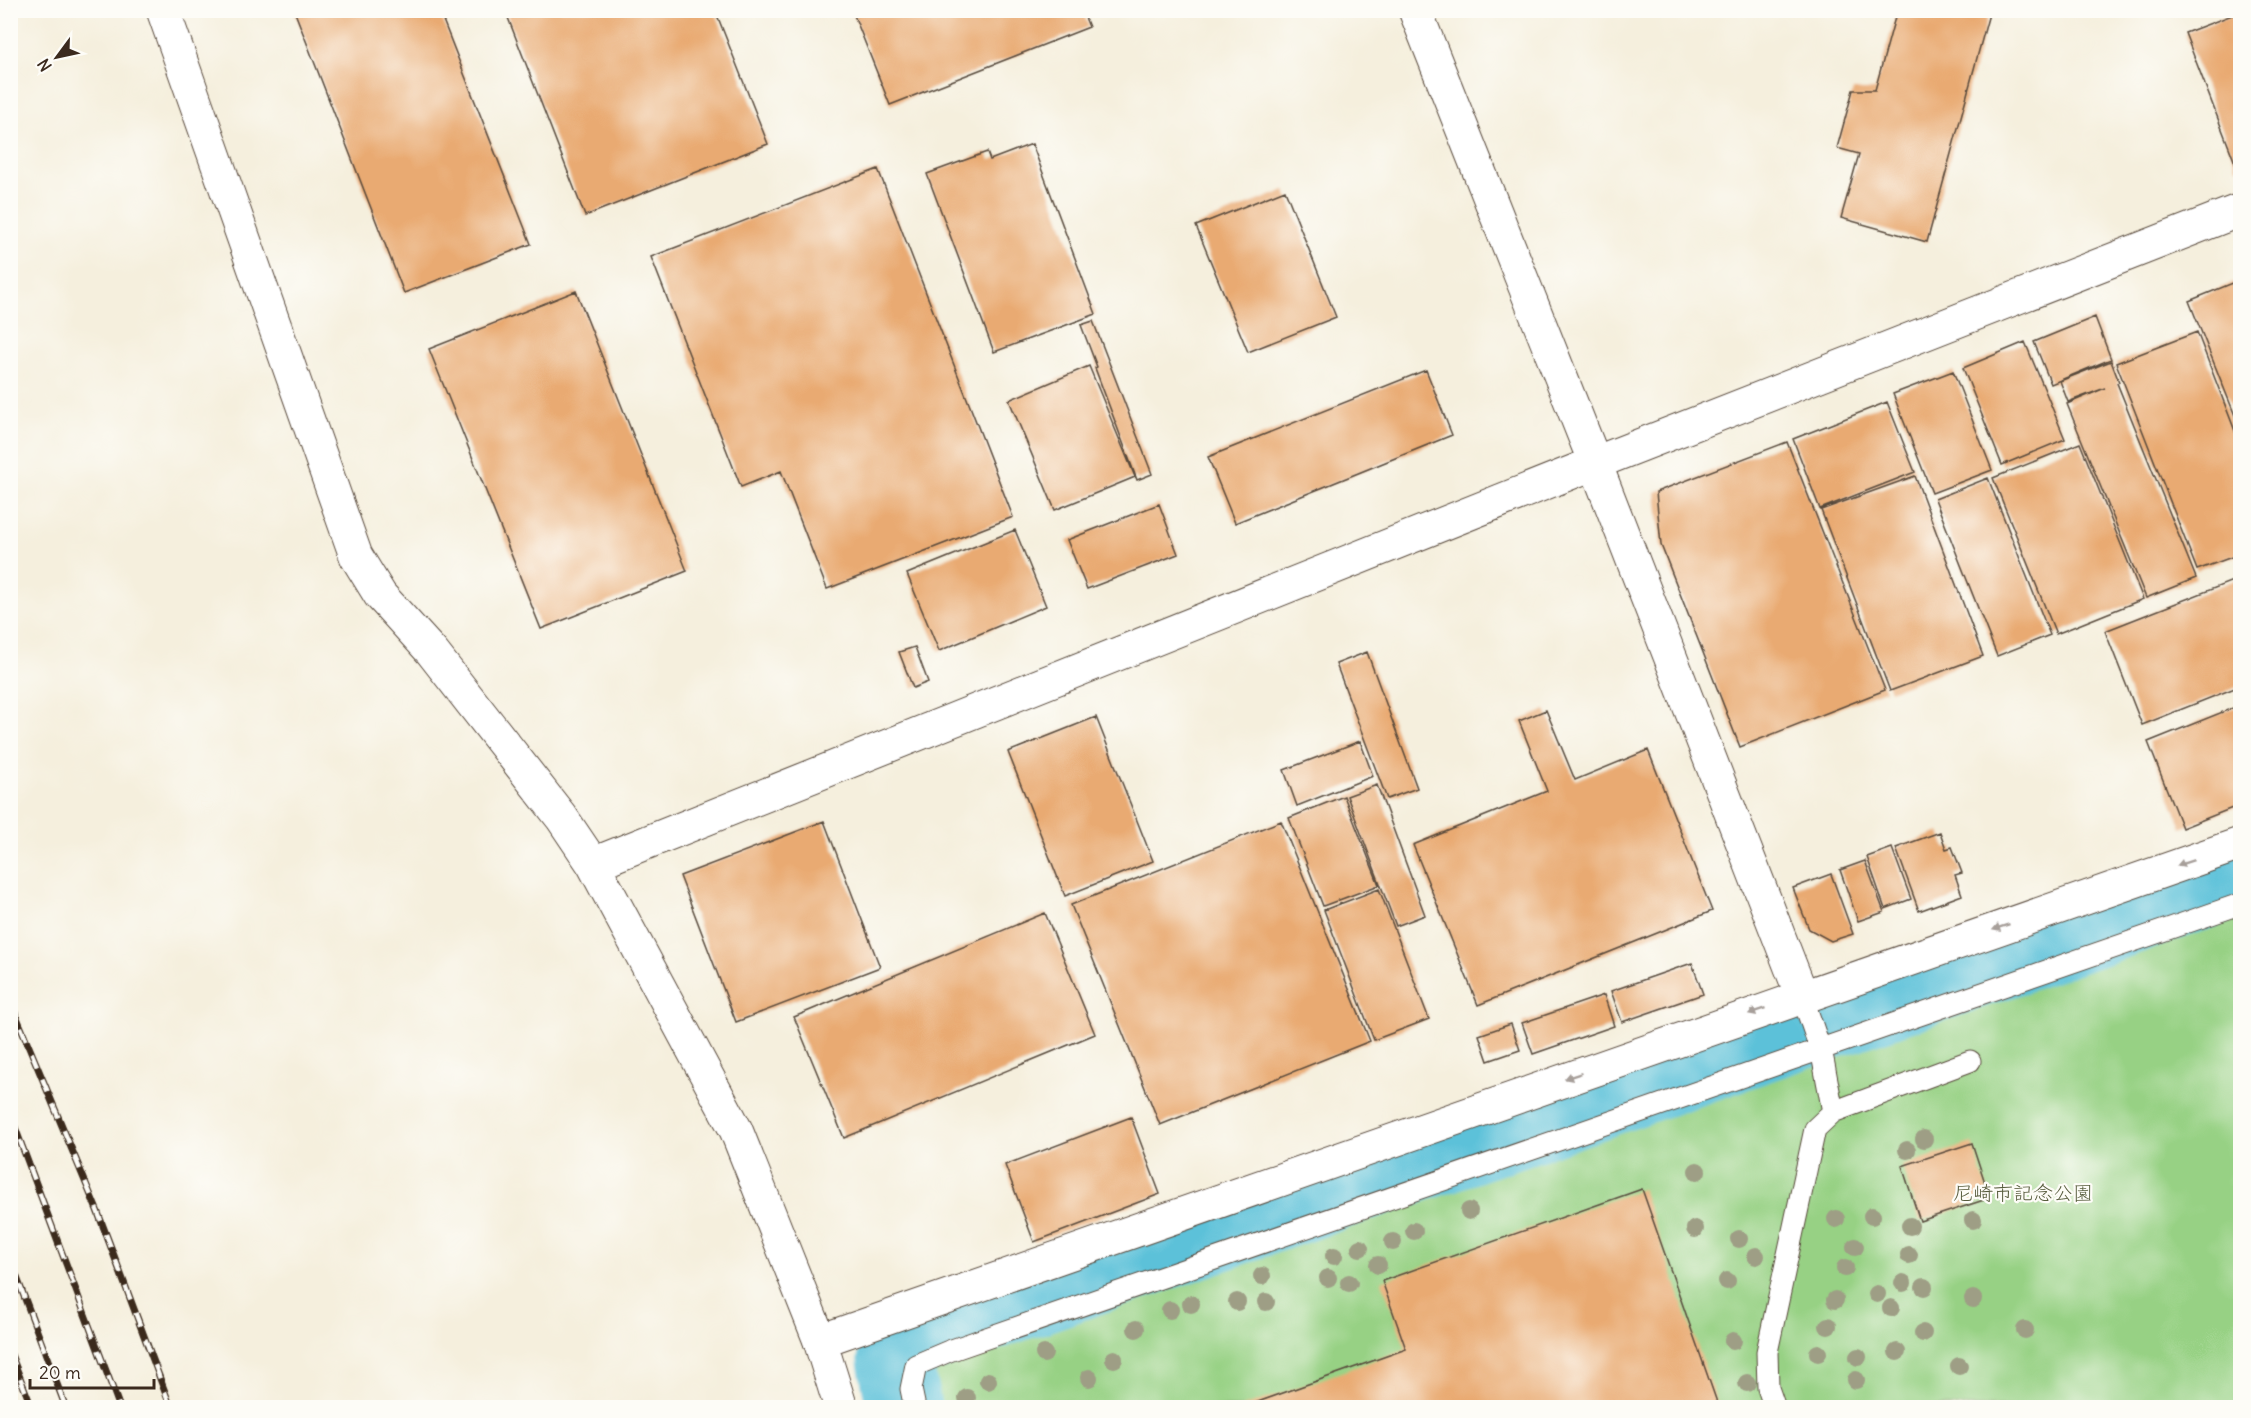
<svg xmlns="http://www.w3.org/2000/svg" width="2251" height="1418" font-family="Delius,'Klee One',sans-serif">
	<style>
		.green { fill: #97d184; stroke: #697e51; stroke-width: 1.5 }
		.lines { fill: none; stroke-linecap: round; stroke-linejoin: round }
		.river { stroke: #5cc1d9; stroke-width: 75 }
		.building { fill: #e9aa72 }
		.service-casing { stroke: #57483b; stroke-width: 23 }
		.minor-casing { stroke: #57483b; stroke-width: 35 }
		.tertiary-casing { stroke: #57483b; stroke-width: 35 }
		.service { stroke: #fff; stroke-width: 21 }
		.minor { stroke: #fff; stroke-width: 33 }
		.tertiary { stroke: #fff; stroke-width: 33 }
		.rail-casing { stroke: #3b2a1e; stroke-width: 7 }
		.rail { stroke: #fdfcf7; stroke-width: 4.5; stroke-dasharray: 14; stroke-linecap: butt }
		.tree { fill: #9e9e85 }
		.oneway { fill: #a79f9a }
		.labels { text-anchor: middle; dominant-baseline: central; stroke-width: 4.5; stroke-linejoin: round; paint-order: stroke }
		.park-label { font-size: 20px; fill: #575c3d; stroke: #fdfcf7 }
	</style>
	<rect width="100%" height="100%" fill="#fdfcf7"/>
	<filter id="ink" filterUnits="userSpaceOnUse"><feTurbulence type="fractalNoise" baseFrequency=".0167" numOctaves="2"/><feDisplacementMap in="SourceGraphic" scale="12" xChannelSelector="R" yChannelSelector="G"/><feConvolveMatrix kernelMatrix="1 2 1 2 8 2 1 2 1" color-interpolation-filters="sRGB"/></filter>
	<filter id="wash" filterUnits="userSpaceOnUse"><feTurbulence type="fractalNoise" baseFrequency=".008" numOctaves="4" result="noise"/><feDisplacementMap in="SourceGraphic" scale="24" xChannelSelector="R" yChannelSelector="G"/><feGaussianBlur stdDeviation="1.35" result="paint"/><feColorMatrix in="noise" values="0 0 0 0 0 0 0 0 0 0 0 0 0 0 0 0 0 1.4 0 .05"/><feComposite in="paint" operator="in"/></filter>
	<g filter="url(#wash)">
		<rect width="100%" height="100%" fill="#f5efdd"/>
		<!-- green -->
		<path class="green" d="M2240 889V1407L892 1408 880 1362 892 1347 914 1336 966 1315 1207 1232 1371 1173 1549 1115 1608 1105 1860 1024 1897 1007 1951 988Z"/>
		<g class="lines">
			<!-- river -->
			<path class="river" d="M904 1408 895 1360 901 1344 2240 879"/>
		</g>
		<g id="blocks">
			<!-- building -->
			<path class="building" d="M294 10H439L531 244 404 293Z
				M505 10H715L768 144 585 216Z
				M852 10H1082L1089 27 890 105Z
				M1897 10H1990L1927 242 1841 218 1859 154 1837 148 1853 90H1875Z
				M2240 12V167L2237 168 2185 33Z
				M1032 144 1096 314 994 352 927 174 987 152 990 160Z
				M878 169 1013 517 827 589 781 471 741 487 651 257Z
				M1285 190 1336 317 1248 352 1196 226Z
				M2240 280V428L2189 301Z
				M576 291 687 571 541 629 429 349Z
				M2095 317 2111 359 2051 384 2034 342Z
				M1093 321 1152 474 1137 480 1095 368 1097 367 1081 325Z
				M2197 332 2240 444V554L2197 570 2116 363Z
				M2025 342 2065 439 2002 465 1963 368Z
				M2111 361 2119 382 2117 383 2196 578 2146 598 2067 404 2105 388 2068 402 2060 381Z
				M1089 366 1135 477 1055 510 1009 400Z
				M1426 370 1452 435 1235 523 1208 457Z
				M1953 371 1992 470 1932 493 1893 394Z
				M1887 402 1915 472 1820 509 1793 439Z
				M1787 442 1885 690 1740 747 1661 545 1656 492Z
				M2080 443 2143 599 2056 634 1993 478Z
				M1915 476 1983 656 1890 691 1821 510Z
				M1988 478 2050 635 1997 656 1935 499Z
				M1159 504 1178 554 1087 589 1067 540Z
				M1015 530 1046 606 939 651 907 574Z
				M2240 578V686L2142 725 2105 631Z
				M915 647 928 682 913 688 899 652Z
				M1367 652 1417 788 1387 799 1336 664Z
				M2240 705V805L2182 828 2148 742Z
				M1546 710 1575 780 1648 750 1712 911 1478 1005 1413 845 1547 791 1519 721Z
				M1096 717 1153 861 1065 896 1008 752Z
				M1360 741 1373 776 1297 806 1284 770Z
				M1377 785 1425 915 1396 926 1347 796Z
				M1344 796 1379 885 1323 906 1289 818Z
				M824 821 880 967 736 1022 680 876Z
				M1281 821 1370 1041 1160 1125 1071 905Z
				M1940 832 1946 849 1952 847 1962 873 1955 875 1962 895 1919 911 1896 848Z
				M1892 848 1911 899 1885 909 1867 857Z
				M1865 861 1884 912 1858 921 1840 870Z
				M1831 874 1853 934 1831 941 1809 929 1793 888Z
				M1379 889 1429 1019 1374 1040 1324 910Z
				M1045 913 1095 1034 844 1138 794 1017Z
				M1692 963 1703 994 1622 1022 1611 991Z
				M1604 995 1614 1026 1533 1054 1522 1023Z
				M1511 1024 1520 1050 1488 1061 1479 1035Z
				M1131 1117 1160 1194 1034 1242 1005 1165Z
				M1972 1143 1990 1198 1920 1221 1902 1166Z
				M1642 1189 1719 1408H1241L1406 1349 1382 1281Z"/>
		</g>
	</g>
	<g filter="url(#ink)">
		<use href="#blocks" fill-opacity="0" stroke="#57483b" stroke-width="1.5"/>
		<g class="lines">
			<!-- service casing -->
			<g class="service-casing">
				<path id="service" d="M1802 996 1822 1054 1833 1112
					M915 1408 911 1389 916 1365 949 1351 2240 904
					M1775 1408 1768 1388 1767 1352 1815 1129 1833 1112 1970 1061"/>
			</g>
			<!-- minor casing -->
			<g class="minor-casing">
				<path id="minor" d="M1415 10 1595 463 1802 996
					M820 1341 2240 844"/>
			</g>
			<!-- tertiary casing -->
			<g class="tertiary-casing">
				<path id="tertiary" d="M163 10 356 556 380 595 432 652 562 818 593 864 736 1130 820 1341 841 1408
					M593 864 1595 463 2240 210"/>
			</g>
			<!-- service -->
			<use href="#service" class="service"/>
			<!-- minor -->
			<use href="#minor" class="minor"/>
			<!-- tertiary -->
			<use href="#tertiary" class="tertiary"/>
			<!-- rail casing -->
			<g class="rail-casing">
				<path id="rail" d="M10 1001 97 1210 171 1408
					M10 1114 120 1408
					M10 1259 66 1408
					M10 1352 32 1408"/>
			</g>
			<!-- rail -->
			<use href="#rail" class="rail"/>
		</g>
		<!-- trees -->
		<g class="tree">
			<circle cx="1924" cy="1139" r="9"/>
			<circle cx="1907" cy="1150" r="9"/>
			<circle cx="1697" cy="1171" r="9"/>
			<circle cx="1469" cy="1211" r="9"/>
			<circle cx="1872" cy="1216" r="9"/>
			<circle cx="1836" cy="1219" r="9"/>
			<circle cx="1973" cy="1220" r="9"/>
			<circle cx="1910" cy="1226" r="9"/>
			<circle cx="1695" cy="1229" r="9"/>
			<circle cx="1414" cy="1231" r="9"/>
			<circle cx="1739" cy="1239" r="9"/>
			<circle cx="1393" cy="1242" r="9"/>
			<circle cx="1855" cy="1247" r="9"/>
			<circle cx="1360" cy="1248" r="9"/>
			<circle cx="1909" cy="1255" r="9"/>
			<circle cx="1334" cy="1256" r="9"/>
			<circle cx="1756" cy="1256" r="9"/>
			<circle cx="1378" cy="1265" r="9"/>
			<circle cx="1845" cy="1268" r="9"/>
			<circle cx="1262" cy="1276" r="9"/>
			<circle cx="1328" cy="1278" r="9"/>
			<circle cx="1727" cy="1281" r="9"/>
			<circle cx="1349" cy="1283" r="9"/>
			<circle cx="1903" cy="1283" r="9"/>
			<circle cx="1924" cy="1287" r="9"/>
			<circle cx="1877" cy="1294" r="9"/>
			<circle cx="1973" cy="1299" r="9"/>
			<circle cx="1835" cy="1300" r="9"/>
			<circle cx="1237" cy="1302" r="9"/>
			<circle cx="1266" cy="1302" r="9"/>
			<circle cx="1191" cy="1304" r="9"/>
			<circle cx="1891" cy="1308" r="9"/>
			<circle cx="1170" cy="1310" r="9"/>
			<circle cx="1828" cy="1326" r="9"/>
			<circle cx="1136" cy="1329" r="9"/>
			<circle cx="2025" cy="1330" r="9"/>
			<circle cx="1923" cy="1333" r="9"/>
			<circle cx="1733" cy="1341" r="9"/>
			<circle cx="1897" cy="1352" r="9"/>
			<circle cx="1818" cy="1353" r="9"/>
			<circle cx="1044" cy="1354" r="9"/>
			<circle cx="1858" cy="1357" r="9"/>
			<circle cx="1114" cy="1359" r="9"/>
			<circle cx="1959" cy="1366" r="9"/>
			<circle cx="1089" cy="1378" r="9"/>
			<circle cx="1856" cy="1380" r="9"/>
			<circle cx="988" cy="1381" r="9"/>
			<circle cx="1747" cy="1383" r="9"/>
			<circle cx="967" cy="1398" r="9"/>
		</g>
		<!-- one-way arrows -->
		<defs><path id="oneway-solid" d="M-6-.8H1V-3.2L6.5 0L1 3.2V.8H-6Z" transform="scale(1.5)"/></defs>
		<g class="oneway">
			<use href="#oneway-solid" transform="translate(2185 863) rotate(161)"/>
			<use href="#oneway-solid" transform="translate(2001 927) rotate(161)"/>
			<use href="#oneway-solid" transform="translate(1757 1011) rotate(161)"/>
			<use href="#oneway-solid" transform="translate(1573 1076) rotate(161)"/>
		</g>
	</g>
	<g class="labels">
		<!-- park labels -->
		<g class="park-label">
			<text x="2023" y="1192">尼崎市記念公園</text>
		</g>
	</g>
	<!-- margin -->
	<rect width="2251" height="1418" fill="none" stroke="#fdfcf7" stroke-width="36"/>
	<!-- north arrow -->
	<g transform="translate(57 57) rotate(237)" stroke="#fdfcf7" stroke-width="4.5" paint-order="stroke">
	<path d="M0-4.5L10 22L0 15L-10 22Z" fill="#3b2a1e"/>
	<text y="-9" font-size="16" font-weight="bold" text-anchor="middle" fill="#3b2a1e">N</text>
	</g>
	<!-- scale -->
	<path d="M30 1379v9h124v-9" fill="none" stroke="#3b2a1e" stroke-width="3"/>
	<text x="39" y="1379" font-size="18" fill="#3b2a1e" stroke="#fdfcf7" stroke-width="4.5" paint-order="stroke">20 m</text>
</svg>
